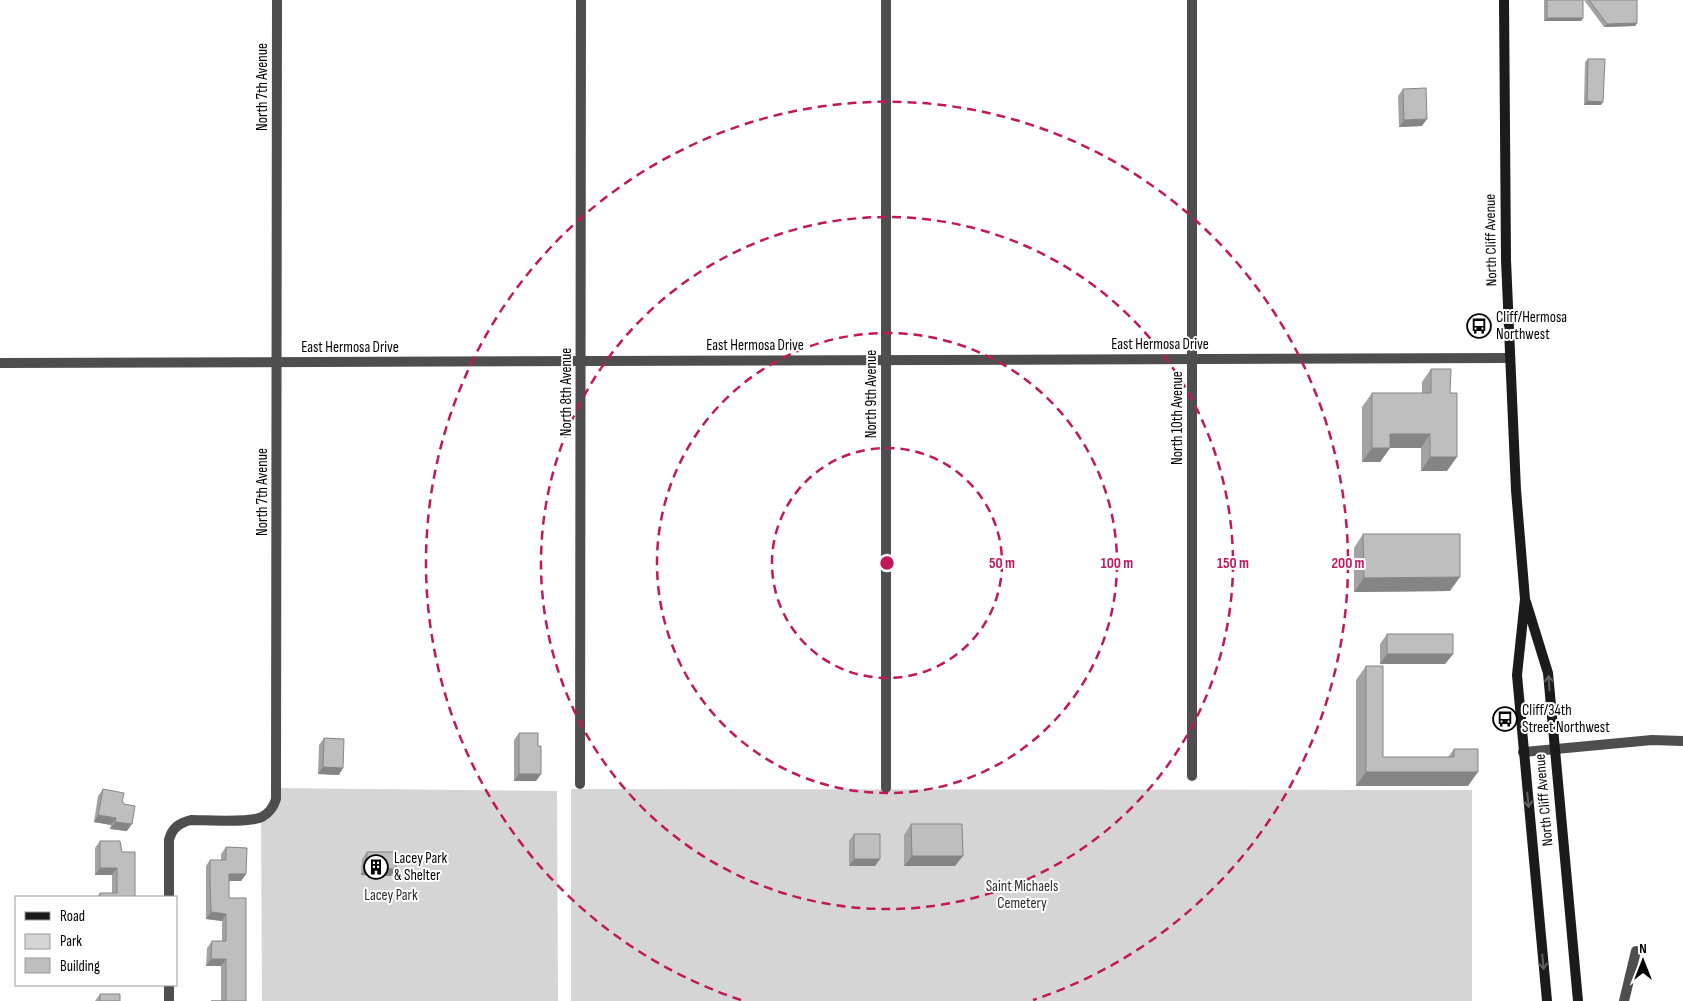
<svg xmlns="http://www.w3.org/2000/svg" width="1683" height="1001" font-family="'Sofia Sans Condensed',sans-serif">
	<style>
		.green { fill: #d5d5d5 }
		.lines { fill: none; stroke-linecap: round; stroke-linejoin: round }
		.minor { stroke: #4e4e4e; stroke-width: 10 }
		.tertiary { stroke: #4e4e4e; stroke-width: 10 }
		.secondary { stroke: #1b1b1b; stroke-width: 10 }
		.wall { fill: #a3a3a3 }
		.shaded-wall { fill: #858585 }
		.building { fill: #bebebe; stroke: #858585 }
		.oneway { stroke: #5f5f5f }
		.ring { fill: none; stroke: #c2185b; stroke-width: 2.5; stroke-dasharray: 9 6 }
		.labels { text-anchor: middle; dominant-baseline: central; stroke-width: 4; stroke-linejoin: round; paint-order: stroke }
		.street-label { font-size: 15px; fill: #000; stroke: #fff }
		.poi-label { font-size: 15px; fill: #000; stroke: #fff; text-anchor: start }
		.park-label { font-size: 15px; fill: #2c2c2c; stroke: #fff }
		.centre { fill: #c2185b; stroke: #fff; stroke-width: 2.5 }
		.ring-label { font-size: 15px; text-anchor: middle; font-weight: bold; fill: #c2185b; stroke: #fff; stroke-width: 4; stroke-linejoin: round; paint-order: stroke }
	</style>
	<rect width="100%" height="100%" fill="#fff"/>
	<!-- green -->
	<path class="green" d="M276 788 557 791 558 1001H262L261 818 268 812Z
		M571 789 1472 790V1001H571Z"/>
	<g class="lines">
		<!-- minor -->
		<path class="minor" d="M1192 0V776
			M580 784 581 0
			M886 788V0
			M169 897V840C172 828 179 823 191 820 206 820 250 823 262 817 269 813 274 806 276 799L277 0
			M169 985V1001
			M1624 1001 1636 951"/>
		<!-- tertiary -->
		<path class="tertiary" d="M0 363 1509 358
			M1523 752 1652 740 1683 741"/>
		<!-- secondary -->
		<path class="secondary" d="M1504 0 1506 260 1516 490 1525 599 1517 675 1547 1001
			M1526 602 1548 673 1578 1001"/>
	</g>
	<!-- wall -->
	<path class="wall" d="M1544 0H1583V18L1581 21H1544Z
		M1584 0H1637V23L1635 26 1604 27Z
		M1588 59 1601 105H1584L1585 62Z
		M1403 89 1422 126 1399 127 1398 96Z
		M1431 369 1447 471H1421V448H1390L1380 462H1362V407L1372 393H1422V382Z
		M1363 534 1450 591 1354 592V548Z
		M1387 634 1453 654 1445 664H1380V644Z
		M1366 666 1383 757H1448L1454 749 1468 786H1356V680Z
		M519 733 538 746 541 774 536 781H514V740Z
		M324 738 339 775 318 774 319 745Z
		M103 789 124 804 127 831 110 829 111 825 94 822 98 796Z
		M911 824 955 866H904V835Z
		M854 834 875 866H849V841Z
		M100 841 122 852 135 897H97L100 893H112V875H95V848Z
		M226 847 246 874 241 881H229V898L246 1001H221V966H206L207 948 212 941H222V921L206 919V866L210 860H221V854Z
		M367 852 391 876 361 875 362 859Z
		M100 994V1001H95Z"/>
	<!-- shaded-wall -->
	<path class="shaded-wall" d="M1547 18H1583L1581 21H1544Z
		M1637 23 1635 26 1604 27 1607 24Z
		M1587 101 1603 102 1601 105H1584Z
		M1427 119 1422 126 1399 127 1404 120Z
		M1390 434H1430L1421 448H1380Z
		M1372 448H1390L1380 462H1362Z
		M1430 457H1457L1447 471H1421Z
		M1460 577 1450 591 1354 592 1364 578Z
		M1387 654H1453L1445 664H1380Z
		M323 767 343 768 339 775 318 774Z
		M1366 772H1478L1468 786H1356Z
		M519 774H541L536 781H514Z
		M98 815 116 818 111 825 94 822Z
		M115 822 132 824 127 831 110 829Z
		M912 856H963L955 866H904Z
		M854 859H880L875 866H849Z
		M100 868H117L112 875H95Z
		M366 868 396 869 391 876 361 875Z
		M229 874H246L241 881H224Z
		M211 912 226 914 222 921 206 919Z
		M211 959H226L221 966H206Z"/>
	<!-- building -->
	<path class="building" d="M1547 0H1583V18H1547Z
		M1589 0H1637V23L1607 24Z
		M1588 59H1605L1603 102 1587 101Z
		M1426 88 1427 119 1404 120 1403 89Z
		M1431 369H1451L1450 393H1457V457H1430V434H1390V448H1372V393H1431Z
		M1363 534H1460V577L1364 578Z
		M1387 634H1453V654H1387Z
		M1366 666H1383V757H1454V749H1478V772H1366Z
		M519 733H538V746H541V774H519Z
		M324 738 344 739 343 768 323 767Z
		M103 789 124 793 122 802 124 803V804L135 806 132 824 115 822 116 818 98 815Z
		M911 824H962L963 856H912Z
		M854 834H880V859H854Z
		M100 841H120L122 852H135V897H100V893H117V868H100Z
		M226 847 247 848 246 874H229V898H246V1001H211H226V959H211L212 941H226V914L211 912 210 879V860H226Z
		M367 852H396V869L366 868Z
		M100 994H120V1001H100Z"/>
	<!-- one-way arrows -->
	<defs><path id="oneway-shaft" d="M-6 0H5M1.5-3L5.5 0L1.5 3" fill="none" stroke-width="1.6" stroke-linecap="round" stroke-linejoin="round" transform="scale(1.25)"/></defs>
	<g class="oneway">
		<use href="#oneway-shaft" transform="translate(1549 683) rotate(-94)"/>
		<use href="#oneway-shaft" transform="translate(1528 800) rotate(84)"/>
		<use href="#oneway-shaft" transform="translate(1543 962) rotate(84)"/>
	</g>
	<!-- distance rings -->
	<g class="ring">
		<circle cx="887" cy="563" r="115"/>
		<circle cx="887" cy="563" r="230"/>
		<circle cx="887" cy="563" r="346"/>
		<path d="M741 1000A461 461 0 1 1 1033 1000"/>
	</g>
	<!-- icons -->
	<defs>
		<g id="bus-ring" transform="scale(1.25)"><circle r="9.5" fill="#fff" stroke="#000" stroke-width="1.5"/><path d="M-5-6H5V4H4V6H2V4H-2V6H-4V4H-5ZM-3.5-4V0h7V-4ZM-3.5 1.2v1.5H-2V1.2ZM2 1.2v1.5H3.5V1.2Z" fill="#000"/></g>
		<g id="building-ring" transform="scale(1.25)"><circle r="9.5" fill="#fff" stroke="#000" stroke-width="1.5"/><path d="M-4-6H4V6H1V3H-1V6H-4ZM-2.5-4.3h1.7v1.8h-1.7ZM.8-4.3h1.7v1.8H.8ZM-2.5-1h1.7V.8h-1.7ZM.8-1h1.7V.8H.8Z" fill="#000"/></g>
	</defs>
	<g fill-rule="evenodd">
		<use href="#bus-ring" x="1479" y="326"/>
		<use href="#bus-ring" x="1505" y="719"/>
		<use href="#building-ring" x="376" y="867"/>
	</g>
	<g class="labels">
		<!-- street labels -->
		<g class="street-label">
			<text transform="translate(262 87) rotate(-90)">North 7th Avenue</text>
			<text transform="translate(1491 240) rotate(-91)">North Cliff Avenue</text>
			<text x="1160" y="344">East Hermosa Drive</text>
			<text x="755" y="345">East Hermosa Drive</text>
			<text x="350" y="347">East Hermosa Drive</text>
			<text transform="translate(566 392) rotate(-90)">North 8th Avenue</text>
			<text transform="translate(871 394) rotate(-90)">North 9th Avenue</text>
			<text transform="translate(1177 418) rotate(-90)">North 10th Avenue</text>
			<text transform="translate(262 492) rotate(-90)">North 7th Avenue</text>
			<text transform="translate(1544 800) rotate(-95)">North Cliff Avenue</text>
		</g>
		<!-- poi labels -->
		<g class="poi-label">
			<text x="1496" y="317">Cliff/Hermosa<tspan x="1496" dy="17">Northwest</tspan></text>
			<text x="1522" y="710">Cliff/34th<tspan x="1522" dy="17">Street Northwest</tspan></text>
			<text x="394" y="858">Lacey Park<tspan x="394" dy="17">&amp; Shelter</tspan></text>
		</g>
		<!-- park labels -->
		<g class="park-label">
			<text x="1022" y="886">Saint Michaels<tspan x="1022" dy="17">Cemetery</tspan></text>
			<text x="391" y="895">Lacey Park</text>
		</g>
	</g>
	<circle cx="887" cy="563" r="8" class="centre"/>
	<g class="ring-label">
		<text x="1002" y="568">50 m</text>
		<text x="1117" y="568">100 m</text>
		<text x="1233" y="568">150 m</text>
		<text x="1348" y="568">200 m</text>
	</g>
	<!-- legend -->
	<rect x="15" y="896" width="162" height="90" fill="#ffffff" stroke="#999999"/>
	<rect x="25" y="912" width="25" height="8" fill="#1b1b1b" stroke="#999999"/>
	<text x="60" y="921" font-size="15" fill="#000000">Road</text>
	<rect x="25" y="934" width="25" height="15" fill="#d5d5d5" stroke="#999999"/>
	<text x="60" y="946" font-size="15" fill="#000000">Park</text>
	<rect x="25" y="958" width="25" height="15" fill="#bebebe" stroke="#999999"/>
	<text x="60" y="971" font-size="15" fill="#000000">Building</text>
	<!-- north arrow -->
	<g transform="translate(1643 961)" stroke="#ffffff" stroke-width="4" paint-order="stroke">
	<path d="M0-4L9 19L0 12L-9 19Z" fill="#000000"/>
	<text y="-8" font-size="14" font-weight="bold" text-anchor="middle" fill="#000000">N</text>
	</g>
</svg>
